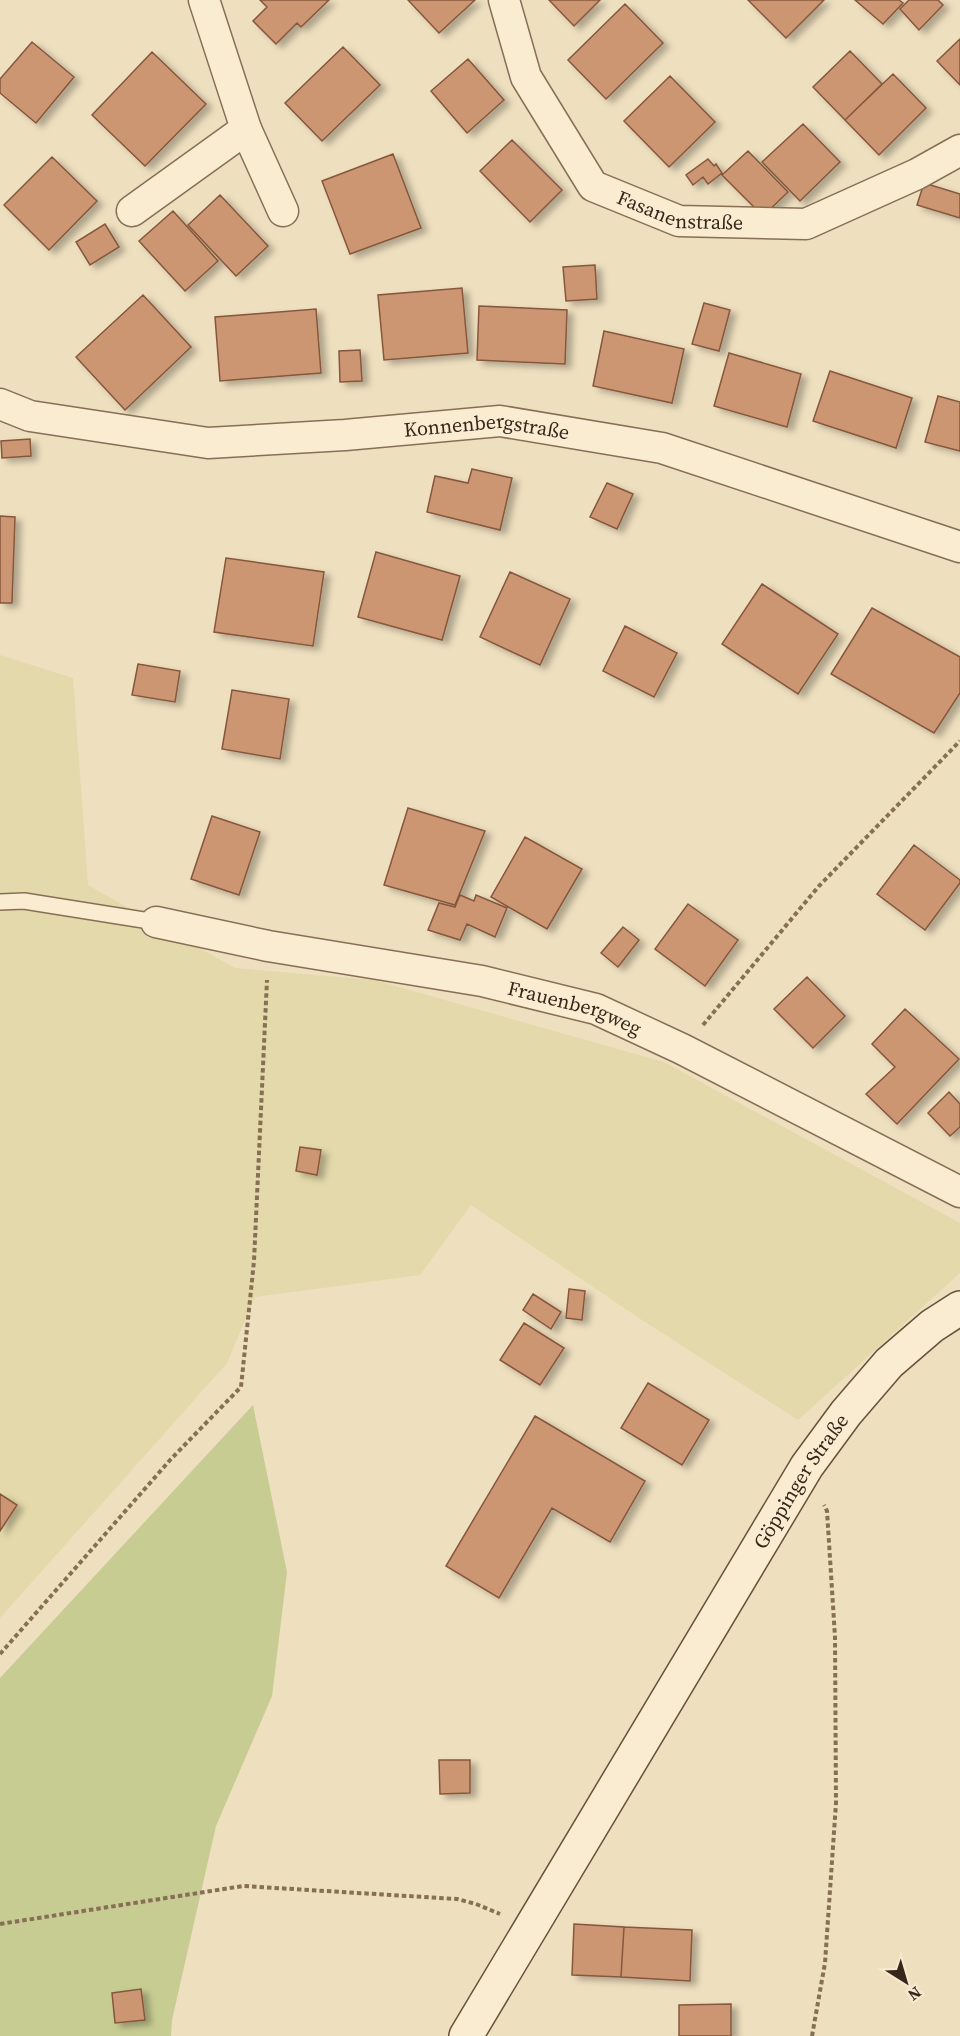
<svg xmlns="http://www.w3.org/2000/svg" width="960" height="2036" font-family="'Source Serif 4',serif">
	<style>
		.farmland { fill: #e4d9ab }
		.green { fill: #c7cc92 }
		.building { fill: #cd9673; stroke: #86573c; stroke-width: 1.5; filter: url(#shadow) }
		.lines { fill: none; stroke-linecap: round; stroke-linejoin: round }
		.lane-casing { stroke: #876f56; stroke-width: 18 }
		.street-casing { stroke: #876f56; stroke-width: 33 }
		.secondary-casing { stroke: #68503a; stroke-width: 36 }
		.path { stroke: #876f56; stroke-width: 4; stroke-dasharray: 4.5 3; stroke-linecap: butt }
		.lane { stroke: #f9ecd1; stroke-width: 15 }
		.street { stroke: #f9ecd1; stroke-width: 30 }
		.secondary { stroke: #f9ecd1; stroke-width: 33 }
		.labels { text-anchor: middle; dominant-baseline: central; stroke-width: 5; stroke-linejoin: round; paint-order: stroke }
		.street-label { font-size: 20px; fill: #36271b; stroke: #f6e9cd }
	</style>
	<defs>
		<filter id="shadow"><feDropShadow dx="6" dy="4" stdDeviation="3" flood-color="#0004"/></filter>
	</defs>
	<rect width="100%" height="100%" fill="#eedfbe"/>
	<!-- farmland -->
	<path class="farmland" d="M0 655 73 678 88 885 235 968 374 980 664 1062 960 1223V1273L798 1420 642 1320 471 1205 420 1275 255 1297 227 1363 0 1618Z"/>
	<!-- green -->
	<path class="green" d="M253 1405 287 1572 272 1696 216 1826 172 2020 171 2036H0V1678Z"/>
	<!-- building -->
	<path class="building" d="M260 0H329L301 27 297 23 276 44 253 21 267 7Z
		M408 0H475L439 33Z
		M549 0H600L574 26Z
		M748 0H824L786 38Z
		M855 0H899L903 3 883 24Z
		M909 0H938L943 5 919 30 900 9Z
		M625 4 663 43 606 99 568 60Z
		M960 39V85L937 61Z
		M32 42 74 77 36 123 0 93V79Z
		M343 47 380 85 322 141 285 103Z
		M850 51 882 84 845 120 813 87Z
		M152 52 206 104 145 166 92 115Z
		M468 59 504 100 467 133 431 91Z
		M893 74 926 108 879 155 845 120Z
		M670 76 715 122 669 167 624 121Z
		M803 124 840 162 800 201 762 162Z
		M512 140 562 190 530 222 480 171Z
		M748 151 788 192 763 216 722 175Z
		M393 154 421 228 350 254 322 181Z
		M52 157 97 201 49 250 4 205Z
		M708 159 714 166 716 164 722 173 708 184 703 177 693 185 686 175Z
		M924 183 960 194V218L917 205Z
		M220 195 268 246 236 276 188 225Z
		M173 211 218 261 185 291 139 241Z
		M105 224 119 247 90 265 76 242Z
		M595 265 597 299 566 301 563 267Z
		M462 288 468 353 384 360 378 295Z
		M143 295 191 347 125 410 76 357Z
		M704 303 730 310 719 351 692 344Z
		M479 306 567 310 565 364 477 360Z
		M316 309 321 373 220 381 215 317Z
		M604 331 684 349 672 403 593 386Z
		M360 350 362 381 340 382 339 351Z
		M729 353 801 374 787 427 714 406Z
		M830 371 912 398 896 448 813 421Z
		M938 396 960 402V451L925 442Z
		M30 439 31 456 2 458 1 441Z
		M472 469 512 478 500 530 427 512 435 476 468 483Z
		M607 483 633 494 617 529 590 517Z
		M0 516 15 517 12 603H0Z
		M376 552 460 576 442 640 358 617Z
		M226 558 324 572 313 646 214 632Z
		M510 572 570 599 540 665 480 637Z
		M762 584 838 634 798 694 722 644Z
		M872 608 960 657V693L934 733 831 674Z
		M625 626 677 653 654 697 603 671Z
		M138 664 180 671 175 702 132 695Z
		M232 690 289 699 280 759 222 749Z
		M408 808 485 831 455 905 384 885Z
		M212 816 260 832 239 895 191 879Z
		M525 837 582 869 547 929 491 897Z
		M914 845 960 880V883L925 930 877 894Z
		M460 895 474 901 476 895 507 908 495 937 467 924 460 940 428 930 439 903 455 907Z
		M688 904 738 940 705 986 655 949Z
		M623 927 639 940 618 967 601 953Z
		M807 977 845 1016 813 1048 774 1009Z
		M905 1009 959 1059 897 1124 866 1094 895 1067 872 1044Z
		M949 1092 960 1104V1127L950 1136 928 1113Z
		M300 1147 321 1150 317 1175 296 1171Z
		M569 1289 585 1291 582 1320 566 1318Z
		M533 1294 561 1312 551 1329 523 1310Z
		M524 1323 564 1348 540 1385 500 1360Z
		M648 1383 709 1420 682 1465 621 1428Z
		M535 1416 645 1481 610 1542 552 1508 499 1598 446 1566Z
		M0 1494 17 1505 0 1531Z
		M439 1760H470V1793L440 1794Z
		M574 1924 624 1927 621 1977 572 1975Z
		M624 1927 692 1930 690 1981 621 1977Z
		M141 1989 145 2020 115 2023 112 1993Z
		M731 2004V2036H679V2005Z"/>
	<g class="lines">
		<!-- lane casing -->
		<g class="lane-casing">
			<path id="lane" d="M0 902 24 901 156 922"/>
		</g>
		<!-- street casing -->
		<g class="street-casing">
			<g id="street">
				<path id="s1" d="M504 0 526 77 593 186 679 221 806 224 917 174 960 150"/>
				<path d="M246 129 283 211"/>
				<path d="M132 211 246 129 204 0"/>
				<path id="s2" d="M0 404 30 416 208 443 345 435 500 421 662 448 960 547"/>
				<path id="s3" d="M156 922 268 946 482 981 596 1009 682 1049 960 1192"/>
			</g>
		</g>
		<!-- secondary casing -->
		<g class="secondary-casing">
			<g id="secondary">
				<path id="s4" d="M466 2036 807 1466 846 1413 889 1363 932 1326 960 1308"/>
			</g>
		</g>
		<!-- path -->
		<path class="path" d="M703 1025 819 886 960 741
			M0 1654 171 1459 241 1387 254 1261 267 980
			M0 1924 243 1886 457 1899 476 1904 500 1914
			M812 2036 825 1963 836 1803 835 1637 827 1511 824 1505"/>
		<!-- lane -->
		<use href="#lane" class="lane"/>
		<!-- street -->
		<use href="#street" class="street"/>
		<!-- secondary -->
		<use href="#secondary" class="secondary"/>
	</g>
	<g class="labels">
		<!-- street labels -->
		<g class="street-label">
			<text stroke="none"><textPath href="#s1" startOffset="300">Fasanenstraße</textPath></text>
			<text stroke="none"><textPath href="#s2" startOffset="492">Konnenbergstraße</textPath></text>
			<text stroke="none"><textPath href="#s3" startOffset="428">Frauenbergweg</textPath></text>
			<text stroke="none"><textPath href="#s4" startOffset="648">Göppinger Straße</textPath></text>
		</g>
	</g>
	<!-- north arrow -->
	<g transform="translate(906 1982) rotate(143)" stroke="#f6e9cd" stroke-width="4.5" paint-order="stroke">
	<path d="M0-4.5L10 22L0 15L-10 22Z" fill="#36271b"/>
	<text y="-9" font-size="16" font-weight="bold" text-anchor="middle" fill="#36271b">N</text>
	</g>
</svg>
